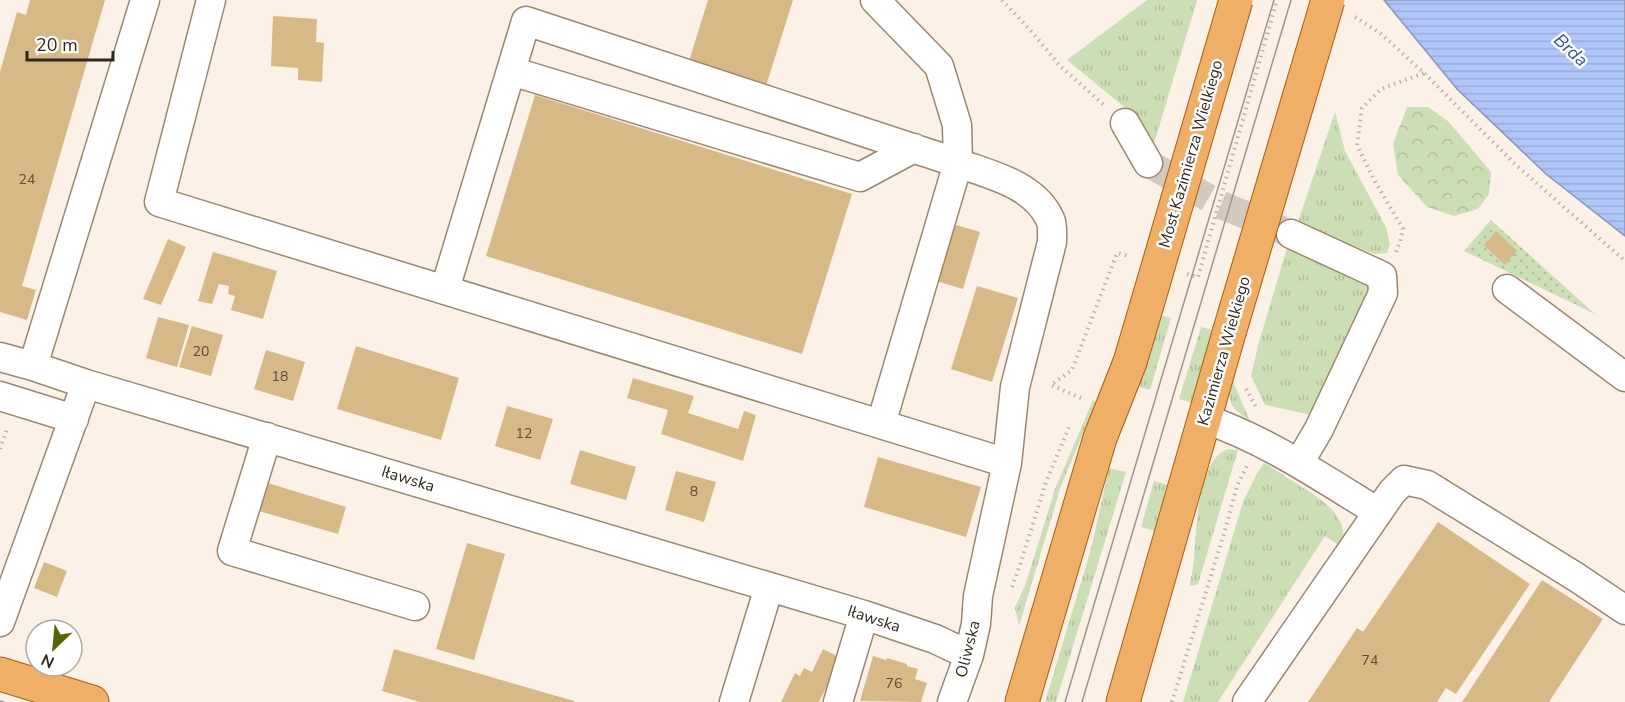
<svg xmlns="http://www.w3.org/2000/svg" width="1625" height="702" font-family="'Nunito Sans',sans-serif">
	<style>
		.grass { fill: url(#grass-tufts) }
		.forest { fill: url(#forest-crowns) }
		.park { fill: url(#park-dots) }
		.water { fill: url(#water-rules); stroke: #8997b7; stroke-width: 1.5 }
		.building { fill: #d7b887 }
		.lines { fill: none; stroke-linecap: round; stroke-linejoin: round }
		.minor-tunnel { stroke: #d3c9bf; stroke-width: 28; stroke-dasharray: 28 14; stroke-linecap: butt }
		.minor-casing { stroke: #9d866e; stroke-width: 31 }
		.major-casing { stroke: #a75d0c; stroke-width: 35 }
		.path { stroke: #bbb1a7; stroke-width: 4; stroke-dasharray: 1.5 4.5; stroke-linecap: butt }
		.minor { stroke: #fff; stroke-width: 28 }
		.major { stroke: #f0af67; stroke-width: 33 }
		.tram { stroke: #9f958b; stroke-width: 1.5 }
		.major-bridge-casing { stroke: #a75d0c; stroke-width: 35; stroke-linecap: butt }
		.major-bridge { stroke: #f0af67; stroke-width: 33 }
		.labels { text-anchor: middle; dominant-baseline: central; stroke-width: 5; stroke-linejoin: round; paint-order: stroke }
		.number-label { font-size: 14px; fill: #5a4c38 }
		.street-label { font-size: 16px; fill: #31281e; stroke: #fff }
		.water-label { font-size: 18px; font-style: italic; fill: #37528e; stroke: #fff }
	</style>
	<defs>
		<pattern id="grass-tufts" width="24" height="20" patternUnits="userSpaceOnUse" patternTransform="scale(1.5)"><rect width="24" height="20" fill="#ccdeb6"/><path d="M3 7l-1-3M5 7V3M7 7l1-3M15 17l-1-3M17 17v-4M19 17l1-3" fill="none" stroke="#b0be9c"/></pattern>
		<pattern id="forest-crowns" width="20" height="18" patternUnits="userSpaceOnUse" patternTransform="scale(1.5)"><rect width="20" height="18" fill="#ccdeb6"/><path d="M2 6a3 3 0 1 1 6 0M12 15a3 3 0 1 1 6 0" fill="none" stroke="#b0be9c"/></pattern>
		<pattern id="park-dots" width="8" height="8" patternUnits="userSpaceOnUse" patternTransform="scale(1.5)"><rect width="8" height="8" fill="#ccdeb6"/><path d="M2 2h.1M6 6h.1" fill="none" stroke="#b0be9c" stroke-width="1.8" stroke-linecap="round"/></pattern>
		<pattern id="water-rules" width="6" height="5" patternUnits="userSpaceOnUse" patternTransform="scale(1.5)"><rect width="6" height="5" fill="#afc7f8"/><path d="M0 2.5h6" fill="none" stroke="#97abd4"/></pattern>
	</defs>
	<rect width="100%" height="100%" fill="#fcf1e7"/>
	<!-- grass -->
	<path class="grass" d="M1147 0H1197L1152 150 1134 115 1067 60Z
		M1335 112 1345 151 1386 227 1390 244 1387 253 1375 254 1336 240 1296 228Z
		M1287 248 1362 275 1369 283V291L1315 408 1311 413 1307 414 1265 405 1251 376 1259 342Z
		M1159 315 1171 318 1150 390 1136 386Z
		M1201 327 1213 330 1193 403 1179 399Z
		M1232 379 1250 421C1232 408 1225 403 1232 379Z
		M1093 400 1096 402 1061 486 1019 626 1015 608 1026 583 1055 489Z
		M1228 449 1238 450 1198 584 1192 586 1190 585C1191 576 1194 567 1194 557 1197 529 1196 461 1228 449Z
		M1264 463C1276 470 1288 478 1300 486 1323 500 1350 517 1342 547L1325 536 1218 702H1183L1243 502 1257 473Z
		M1109 468 1126 472 1056 702H1045L1091 549Z
		M1154 481 1171 486 1158 532 1141 527Z"/>
	<!-- forest -->
	<path class="forest" d="M1407 107H1428L1449 122 1491 172 1489 194 1478 209 1454 216 1427 207 1398 175 1393 144Z"/>
	<!-- park -->
	<path class="park" d="M1491 220 1595 314 1464 251Z"/>
	<!-- water -->
	<path class="water" d="M1384 0H1625V236L1546 174 1457 89Z"/>
	<!-- building -->
	<path class="building" d="M30 0H105L22 286 36 290 27 320 0 312V72L17 12 26 15Z
		M708 0H793L766 86 689 61Z
		M273 16 317 19 316 42 324 43 322 82 298 80V68L271 66Z
		M535 95 852 194 802 354 486 256Z
		M946 222 980 232 963 289 929 279Z
		M1496 231 1517 251 1505 265 1484 245Z
		M168 239 186 247 161 305 143 299Z
		M213 252 277 271 263 319 231 310 235 296 228 294 229 286 219 284 212 304 198 301Z
		M977 286 1018 298 992 382 951 369Z
		M158 317 189 325 177 367 146 358Z
		M192 326 223 335 211 376 179 367Z
		M356 346 459 378 441 440 337 409Z
		M266 350 305 362 293 401 254 389Z
		M633 378 694 396 688 413 738 429 744 411 756 415 743 461 661 434 668 410 627 398Z
		M507 406 553 419 540 460 495 446Z
		M580 450 636 467 626 500 570 484Z
		M878 457 981 487 966 537 864 507Z
		M676 471 716 482 704 522 665 510Z
		M268 483 346 507 338 534 259 511Z
		M1438 522 1530 584 1456 694 1446 688 1437 702H1308L1357 628 1363 632Z
		M467 543 505 554 474 660 436 649Z
		M44 562 67 571 57 597 34 588Z
		M1542 580 1603 619 1549 702H1462Z
		M394 649 574 701V702H420L382 691Z
		M823 649 841 658 819 702H781L795 673 800 676 804 668 812 672Z
		M873 656 886 660 887 658 907 664V666L918 669 915 679 927 683 921 702 860 701Z"/>
	<g class="lines">
		<!-- minor-tunnel -->
		<path class="minor-tunnel" d="M1148 163 1219 204 1291 234"/>
		<!-- minor casing -->
		<g class="minor-casing">
			<path id="minor" d="M211 0 159 202 1007 463
				M875 0 939 66 957 125 958 163C990 175 1034 184 1050 219 1053 225 1052 235 1052 242L1015 387 1007 463 978 596 976 624 969 655 952 702
				M511 71 860 177 914 148
				M1125 123 1148 163
				M1291 234 1382 276 1383 293 1319 429 1299 463
				M445 289 526 21 958 163 881 424
				M1507 289 1625 377
				M0 357 33 366
				M86 384 33 366 145 0
				M0 396 74 419
				M1205 419C1267 440 1322 478 1378 512
				M267 437 232 551 415 606
				M0 622 86 384 864 615 935 639 969 655
				M734 702 769 587
				M838 702 864 615
				M1247 702 1392 492 1404 480 1427 485 1576 577 1625 610"/>
		</g>
		<!-- major casing -->
		<g class="major-casing">
			<path id="major" d="M0 674 92 702
				M1022 702 1100 438 1130 362 1146 308
				M1123 702 1229 333"/>
		</g>
		<!-- path -->
		<path class="path" d="M1002 0 1032 32 1060 66 1104 105
			M1355 17 1380 33 1424 73 1515 164 1625 261
			M1396 252 1400 242 1403 229 1373 178 1357 145 1362 108 1381 89 1424 73
			M1187 274 1198 277 1277 0
			M1246 389 1257 409
			M1081 398 1051 385 1072 370 1117 253 1129 256
			M0 449 8 427
			M1012 587 1020 565 1046 482 1069 427
			M1172 702 1225 530 1237 486 1247 466"/>
		<!-- minor -->
		<use href="#minor" class="minor"/>
		<!-- major -->
		<use href="#major" class="major"/>
		<!-- tram -->
		<path class="tram" d="M0 701 4 702
			M1065 702 1274 0
			M1082 702 1291 0"/>
		<!-- major-bridge casing -->
		<g class="major-bridge-casing">
			<path id="major-bridge" d="M1146 308 1236 0
				M1229 333 1328 0"/>
		</g>
		<!-- major-bridge -->
		<use href="#major-bridge" class="major-bridge"/>
	</g>
	<g class="labels">
		<!-- number labels -->
		<g class="number-label">
			<text x="27" y="179">24</text>
			<text x="201" y="351">20</text>
			<text x="280" y="376">18</text>
			<text x="524" y="433">12</text>
			<text x="694" y="491">8</text>
			<text x="1370" y="660">74</text>
			<text x="894" y="683">76</text>
		</g>
		<!-- street labels -->
		<g class="street-label">
			<text transform="translate(1191 154) rotate(-74)">Most Kazimierza Wielkiego</text>
			<text transform="translate(1224 351) rotate(-74)">Kazimierza Wielkiego</text>
			<text transform="translate(408 479) rotate(17)">Iławska</text>
			<text transform="translate(874 619) rotate(18)">Iławska</text>
			<text transform="translate(968 649) rotate(-76)">Oliwska</text>
		</g>
		<!-- water labels -->
		<g class="water-label">
			<text transform="translate(1571 50) rotate(43)">Brda</text>
		</g>
	</g>
	<!-- north arrow -->
	<g transform="translate(54 648) rotate(206)"><circle r="28" fill="#ffffff" stroke="#ada9a5" stroke-width="1.5"/>
	<path d="M0-4.5L10 22L0 15L-10 22Z" fill="#576305"/>
	<text y="-9" font-size="16" font-weight="bold" text-anchor="middle" fill="#31281e">N</text>
	</g>
	<!-- scale -->
	<path d="M27 51v9h86v-9" fill="none" stroke="#31281e" stroke-width="3"/>
	<text x="36" y="51" font-size="18" fill="#31281e" stroke="#ffffff" stroke-width="4.5" paint-order="stroke">20 m</text>
</svg>
